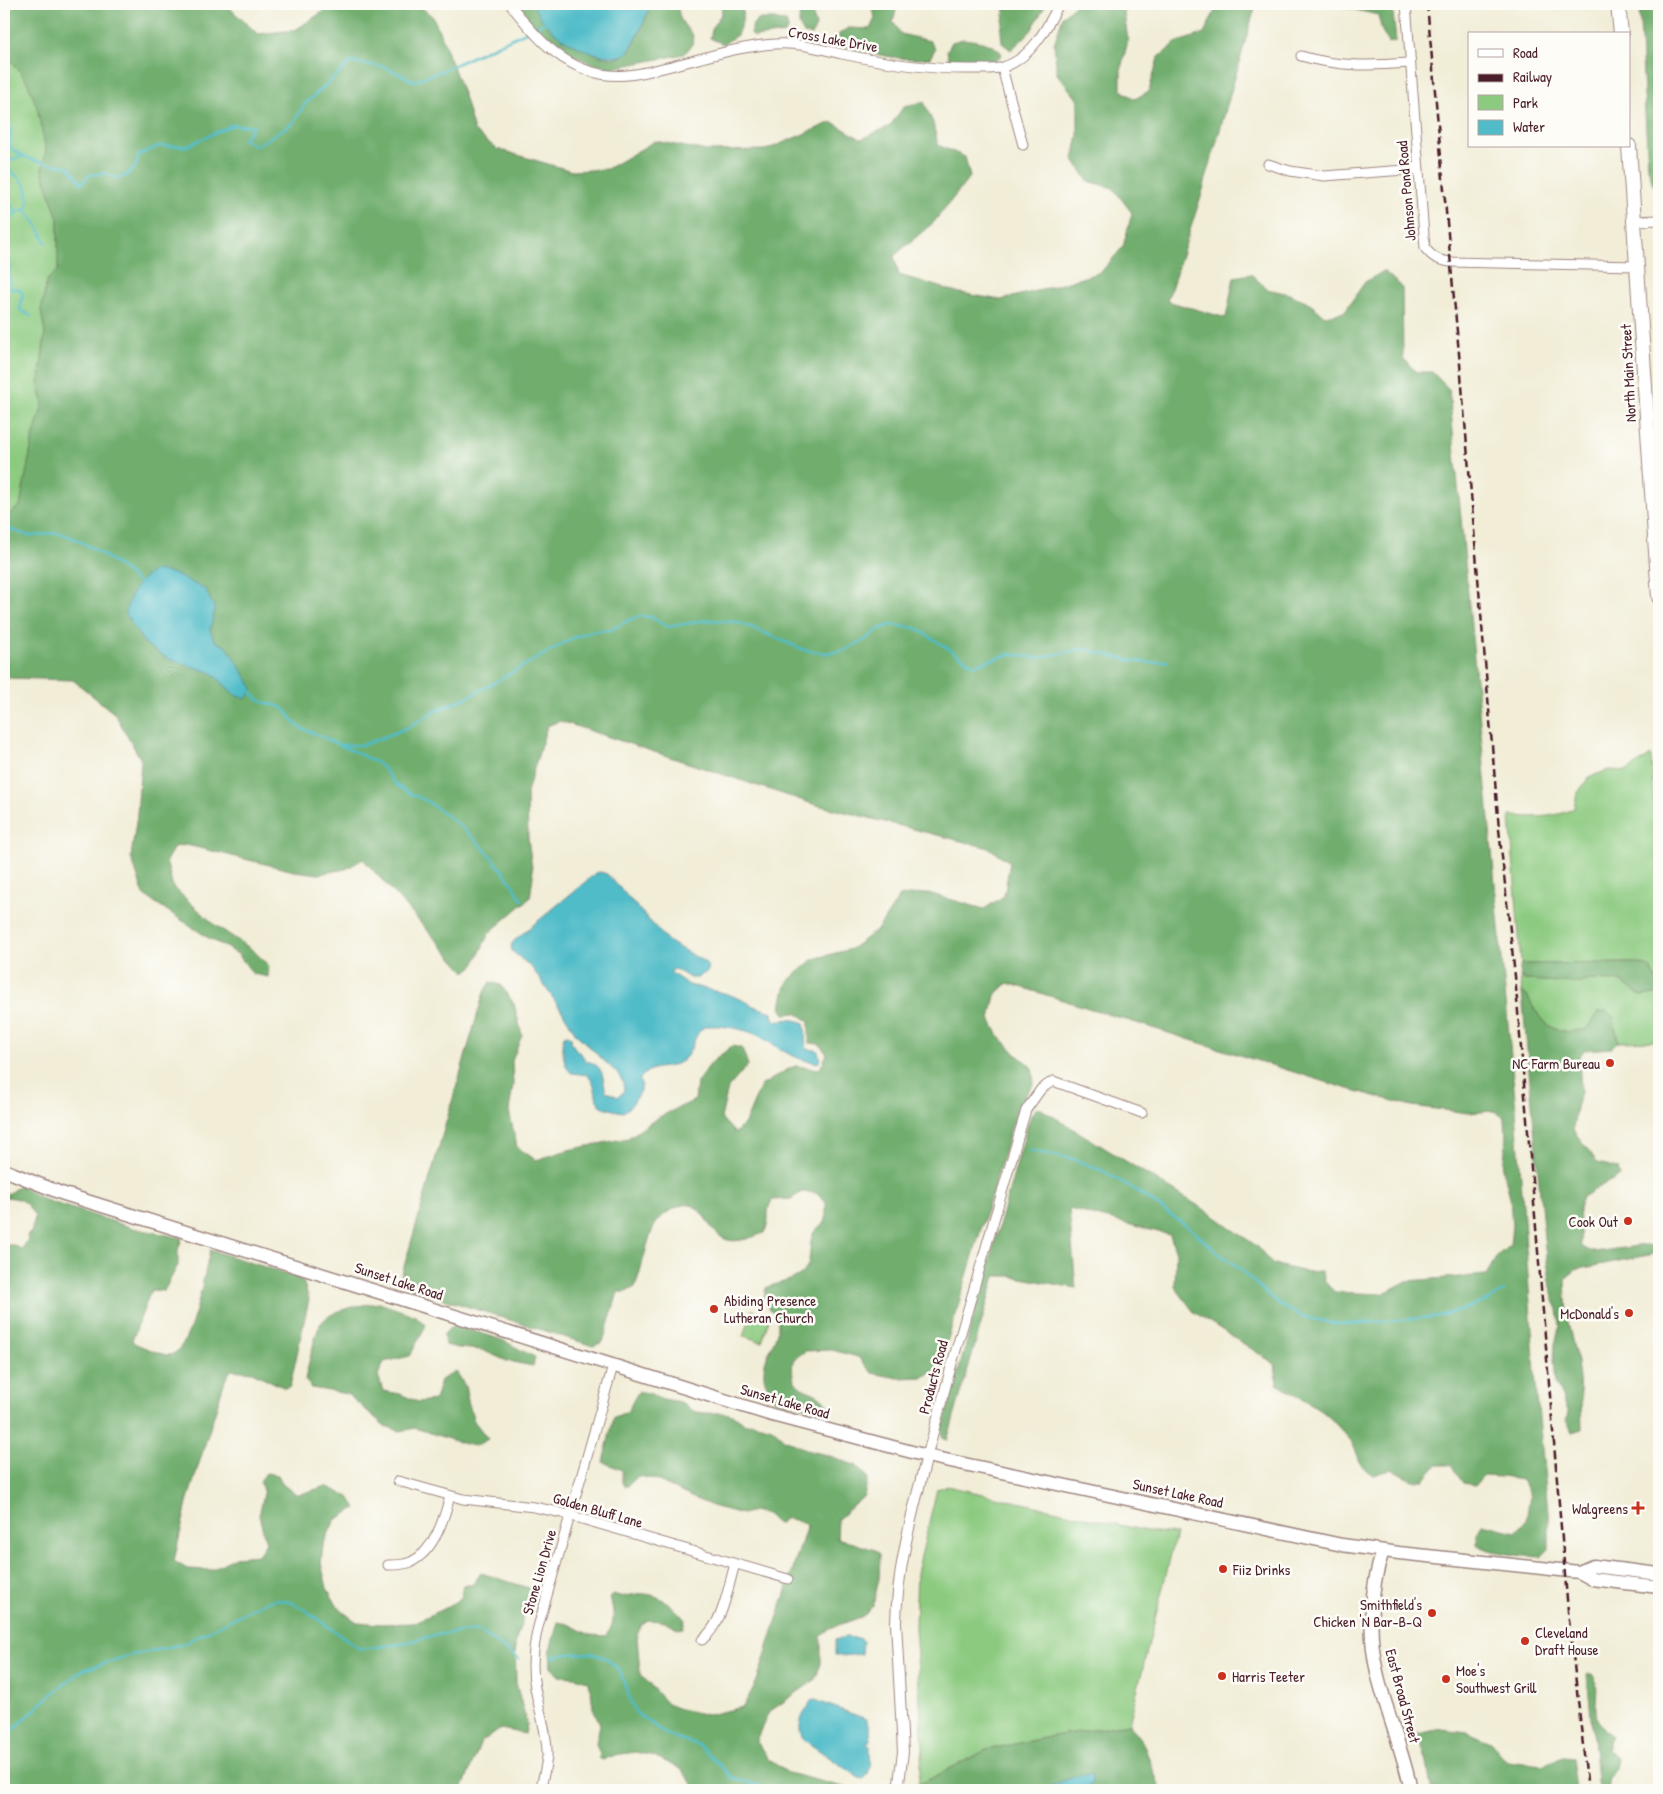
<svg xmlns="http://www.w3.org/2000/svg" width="1663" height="1794" font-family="'Patrick Hand',sans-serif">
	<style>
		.green { fill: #8cca80; stroke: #6b7456 }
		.forest { fill: #71ae6e; stroke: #5e664c }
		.water { fill: #4fbcc8; stroke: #4c6e7a }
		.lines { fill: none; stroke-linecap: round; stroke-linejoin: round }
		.stream { stroke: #4fbcc8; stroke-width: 2.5 }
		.minor-casing { stroke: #9e8681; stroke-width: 11 }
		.tertiary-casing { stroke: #9e8681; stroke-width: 12 }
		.secondary-casing { stroke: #9e8681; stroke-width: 15 }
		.trunk-casing { stroke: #9e8681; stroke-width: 16 }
		.minor { stroke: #fff; stroke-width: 9 }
		.tertiary { stroke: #fff; stroke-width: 10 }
		.secondary { stroke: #fff; stroke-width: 12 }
		.trunk { stroke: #fff; stroke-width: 14 }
		.rail { stroke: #4a1f2b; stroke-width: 2.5; stroke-dasharray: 8 4; stroke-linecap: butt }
		.poi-dot { fill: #c8321e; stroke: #fdfcf7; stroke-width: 2 }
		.labels { text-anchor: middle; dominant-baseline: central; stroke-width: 5; stroke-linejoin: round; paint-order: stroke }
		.street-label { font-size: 15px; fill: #4a1f2b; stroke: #fdfcf7 }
		.poi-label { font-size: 15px; fill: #4a1f2b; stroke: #fdfcf7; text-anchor: end }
	</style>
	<rect width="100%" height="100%" fill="#fdfcf7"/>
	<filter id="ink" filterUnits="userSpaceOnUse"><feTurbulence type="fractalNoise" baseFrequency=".02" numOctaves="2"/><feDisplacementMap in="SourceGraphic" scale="10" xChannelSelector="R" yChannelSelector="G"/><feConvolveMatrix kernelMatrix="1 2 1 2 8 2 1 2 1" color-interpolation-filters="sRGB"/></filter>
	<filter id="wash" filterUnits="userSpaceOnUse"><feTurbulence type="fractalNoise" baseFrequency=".0096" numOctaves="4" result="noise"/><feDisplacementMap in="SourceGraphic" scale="20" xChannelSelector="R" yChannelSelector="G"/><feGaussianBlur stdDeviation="1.12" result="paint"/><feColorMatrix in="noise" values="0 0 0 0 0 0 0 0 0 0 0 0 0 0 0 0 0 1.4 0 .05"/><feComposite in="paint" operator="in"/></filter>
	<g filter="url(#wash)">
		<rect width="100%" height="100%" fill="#f1edd7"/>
		<!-- green -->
		<path class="green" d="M4 51 27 81 37 107 46 150 42 170 58 219V270L41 310 45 333 39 385 43 404 33 438 20 506 4 518Z
			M1651 755 1659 908V1041L1618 1042C1618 1033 1613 1026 1613 1016L1592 1021 1587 1029C1578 1031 1567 1033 1558 1030 1544 1026 1533 1008 1527 995L1522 993 1520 975 1524 980 1576 983 1587 980 1620 981 1642 996 1658 980 1649 967 1636 963 1521 964 1510 816C1531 817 1555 819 1574 808L1577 794 1589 777 1609 770 1627 771Z
			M752 1310 770 1316 762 1342 744 1336Z
			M947 1486 1147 1531 1176 1534 1129 1724 1054 1736 986 1750 918 1785 923 1749 915 1627 917 1573 937 1489Z"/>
		<!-- forest -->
		<path class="forest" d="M4 4H225L258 34 295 30 327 9 341 4H417L433 17 445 45 465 99 474 131 497 149 572 171 607 169 655 141 707 151 766 150 832 122 861 139 890 126 904 106 924 102 933 123 938 145 965 157 970 177 934 222 894 256 899 275 960 293 1001 300 1055 286 1101 272 1123 247 1132 213 1113 188 1088 181 1073 159 1078 136V100L1057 74 1054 44 1063 16 1076 4H1117L1123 6 1128 40 1121 69V90L1135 99 1149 91 1158 58 1177 42 1204 34 1218 4H1256L1202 193 1167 301 1226 318 1234 277 1251 274 1267 289 1289 294 1306 301 1325 316 1344 312 1365 282 1384 271 1402 287 1403 358 1416 372H1432L1449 389 1516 1110 1536 1386 1549 1522V1549L1541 1557C1523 1556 1493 1554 1477 1545V1534L1482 1524 1516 1532 1526 1521 1530 1496 1522 1480 1502 1477 1484 1476 1475 1485 1463 1483 1451 1465H1437L1424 1480H1412L1392 1469 1373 1475C1357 1464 1362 1463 1354 1447 1350 1438 1339 1428 1332 1420 1316 1404 1296 1396 1277 1384L1275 1364 1194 1312 1175 1287 1176 1253 1170 1235 1069 1209 1076 1288 1010 1276H995L947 1441 943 1438 942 1430 1027 1127 1032 1113 1038 1107 1210 1213 1258 1247 1272 1264 1306 1272 1321 1271 1325 1282 1335 1292 1382 1294 1407 1281 1486 1275 1497 1256 1510 1245 1512 1226 1510 1197 1503 1169 1506 1141 1505 1118 1494 1111 1468 1113 1412 1106 1345 1088 1008 983 995 995 990 1019 999 1036 1017 1055 1032 1067 1034 1083 1018 1106 939 1369 923 1377 898 1378 872 1373 858 1357 832 1350 805 1351 793 1360C788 1399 816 1383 828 1406L821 1411 775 1400C771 1392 764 1383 764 1375 762 1357 777 1343 778 1326 779 1307 759 1312 766 1288 778 1282 792 1282 802 1273 814 1263 807 1244 814 1232 817 1228 822 1224 826 1221V1202L816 1193 802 1192 791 1199 772 1200C764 1214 772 1218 764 1233 752 1237 735 1245 723 1238 704 1229 703 1192 673 1209 664 1214 656 1221 652 1231 645 1249 642 1268 635 1287L626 1292H618L603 1342 593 1346 405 1287 401 1277 484 992 490 982 501 985 514 1004 522 1035 512 1061 513 1085 509 1111 517 1147 536 1160 568 1150 628 1138 659 1117 695 1100 697 1082 712 1062 732 1046 742 1048 748 1065 728 1088 721 1118 735 1133 745 1123 761 1086 785 1071 795 1066 820 1069 827 1054 819 1044 809 1043V1021L796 1013 785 1014 781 1008 784 992 788 981 813 959 851 949 878 929 900 896 928 893 984 909 1004 896 1010 862 989 848 813 804 560 721 547 726 527 792 528 838 533 876 530 898 489 933 474 965 465 972 363 859 346 869 319 874 294 871 187 845 174 847 166 861 173 887 215 925 254 951 269 966 268 977 253 974 238 954 207 937 144 895 131 857 137 815 141 760 115 714 73 680 9 678 4 681V518L20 506 33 438 43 404 39 385 45 333 41 310 47 280 58 270V219L42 170 46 150 37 107 27 81 4 51Z
			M520 4H533V6C550 21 603 75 627 53 636 45 646 16 651 4H679C676 16 684 26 693 35L692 45 684 54 613 68 596 65 569 54 548 41 527 18Z
			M721 4H743L742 22 737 35 723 44 710 38 713 26 722 13Z
			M800 4H817L812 13 816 26 812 35 804 34 799 25Z
			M863 4H900L897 6 893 22 901 34 930 41 935 49 930 58C899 62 867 52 837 44L839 34 848 28 870 29 875 18 873 9Z
			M1006 4H1046L1031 31 1011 50 1002 43 1001 31Z
			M1330 4H1392L1396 41 1389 43 1382 31 1378 15Z
			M1639 4H1659V190L1653 185 1648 167Z
			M760 19H774L786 22 788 28 785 33 754 37 751 33 753 24Z
			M963 39C977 41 994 42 1002 54L996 61 963 63 949 60 947 51 952 42Z
			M1636 963 1649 967C1655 976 1661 982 1656 994L1642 996 1620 981 1587 980 1576 983 1524 980C1520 974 1519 970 1521 964Z
			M1522 993 1527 995C1533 1008 1543 1026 1558 1030 1567 1033 1578 1031 1587 1029L1598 1012 1607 1011 1613 1016C1613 1026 1618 1033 1618 1042L1612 1048 1584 1050 1579 1058 1581 1092 1576 1107 1573 1130 1598 1163 1618 1168 1620 1176 1601 1186 1583 1197 1579 1208 1581 1246 1590 1251 1594 1252 1645 1245 1657 1246 1659 1253 1574 1270 1565 1280 1567 1318 1577 1362 1581 1398 1582 1429 1572 1432 1567 1420 1569 1413 1556 1384 1554 1359 1555 1344 1560 1326 1558 1309 1553 1299 1545 1249Z
			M19 1185 45 1200 133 1228 182 1238 178 1250V1265L164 1291 151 1290 132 1341 136 1344C144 1347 161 1355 169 1355 192 1354 205 1269 210 1250L294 1276 303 1281 309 1299 290 1386 285 1388 252 1372 231 1370 225 1380 188 1499 174 1561 187 1569 211 1570 235 1557 258 1555 266 1543 259 1515 264 1494 260 1481 266 1473 278 1475 283 1485 298 1495 326 1486 349 1497 356 1508 335 1520 323 1545 321 1563 327 1588 339 1609 357 1622 381 1624 413 1623 444 1609 461 1598 464 1585H472L481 1573 532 1589 515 1643 516 1683 527 1724 525 1734 501 1729 481 1742 462 1790H4V1245H14L22 1250 28 1239 27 1235 31 1233 35 1217C26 1201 22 1198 4 1197V1194L10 1193Z
			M379 1303 414 1315 426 1325 410 1356 384 1362 378 1375 383 1391 400 1394 418 1402 435 1400 441 1380 456 1371 465 1386 468 1401 474 1421 488 1439 475 1446 461 1443 415 1428 400 1431 385 1426 347 1394 312 1388 305 1380C307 1370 316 1330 321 1323 334 1308 361 1305 379 1303Z
			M452 1326C469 1330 486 1334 502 1340 513 1345 523 1352 535 1357L533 1366 507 1361 482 1350 458 1348 446 1345 443 1335Z
			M638 1392C651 1392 649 1394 660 1398 668 1401 677 1400 684 1404 687 1406 689 1409 693 1411 713 1417 728 1406 745 1424L752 1423 772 1428 784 1439 810 1451 827 1455 857 1466 868 1477 864 1496 838 1519 837 1538 875 1550 880 1554 879 1579 873 1605 864 1616 833 1627 821 1635V1664L815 1680 769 1712 756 1740 768 1759 788 1773 847 1788 848 1790H697L681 1769 654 1756 635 1752 615 1755 603 1760 599 1758 600 1754 596 1744 600 1724 593 1708 591 1691 587 1681 575 1677 559 1676 551 1667 550 1650 558 1622 568 1624 590 1635 605 1636C616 1625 614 1612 610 1597L614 1594C625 1599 627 1595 637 1594 658 1592 673 1605 685 1620L683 1628 678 1629 671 1624 661 1621 648 1620 642 1624 637 1635 640 1674 667 1704 680 1709 708 1715 743 1707 757 1681 807 1525 803 1522 786 1518 780 1523H776L768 1515 754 1511 743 1514 715 1507 691 1497 655 1479 638 1476 628 1486H624L622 1482V1470L603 1462 614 1417 627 1412Z
			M1587 1674H1592C1602 1687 1592 1705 1598 1721 1600 1726 1607 1732 1611 1736L1608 1742V1750L1618 1758 1616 1769 1609 1778 1607 1790H1598Z
			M1129 1724 1143 1743 1161 1790H916L918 1785 986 1750 1054 1736Z
			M1441 1729 1467 1732 1490 1742 1507 1761 1542 1765 1563 1757 1572 1758 1576 1790H1431L1427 1762 1418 1734Z"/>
		<!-- water -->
		<path class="water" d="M533 4H651C646 16 636 44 627 53 614 65 572 46 559 36 549 29 537 15 533 4Z
			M156 570 174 574 205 589 215 609 210 630 215 641 227 647 253 688 246 699 235 695 212 673 168 659 144 643 125 613C131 593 136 580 156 570Z
			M600 872 607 874 669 942 705 962 708 967V971L697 978H690L675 969 672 970 671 973 689 985 728 994 747 1002 753 1006 772 1012 773 1019 776 1021 790 1019 803 1022C808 1030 803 1040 807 1049L817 1050 821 1059 818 1063C810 1061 803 1061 796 1057 782 1052 772 1043 759 1036 750 1030 711 1022 703 1028 693 1035 693 1052 683 1060 665 1073 653 1061 639 1080L642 1086C637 1097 633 1106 623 1112 583 1105 605 1098 588 1075 583 1074 577 1074 572 1073 563 1069 561 1044 564 1036L568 1035 571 1037C570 1048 582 1052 586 1061 605 1065 602 1078 606 1091L618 1097 624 1091 623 1082 617 1073 576 1034 562 1011 532 968 512 951 511 945 515 940 596 873Z
			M844 1637 858 1638 863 1641 862 1654 840 1656 835 1655V1640Z
			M815 1700 866 1719 870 1731 871 1740 866 1743 870 1746C870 1757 873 1771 864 1779L859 1778 804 1740C795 1726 803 1714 811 1701Z
			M1092 1774V1784L1084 1790H1041L1073 1777Z"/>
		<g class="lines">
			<!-- stream -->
			<path class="stream" d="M533 28 546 22
				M4 109 7 113V121L11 130 10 148
				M4 141C20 161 45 163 69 167L82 184 89 175 106 173 116 178 126 176 136 166 139 155 159 146H187L232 125 254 126 243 139 256 146 293 123 304 105 351 62 385 67 414 81 439 72 528 31
				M4 157 8 161 23 156
				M6 159 4 166C22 181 32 184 27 209L16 212
				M4 198 16 212 14 217 4 218
				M24 210 36 223 46 243
				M4 252 9 261V276L4 272
				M9 276 11 289H19L23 294 20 310 31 316
				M4 526C12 530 24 536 34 536 42 536 48 532 57 533 83 538 121 566 140 584
				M250 690C253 694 257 699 261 701 268 705 276 704 283 708 290 713 292 723 301 728 306 731 313 732 318 735 338 745 358 752 377 763 386 769 390 779 398 786 407 794 419 796 428 802 466 827 499 860 522 900
				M342 745H363L407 728 433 712 472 695 573 638 593 631 611 630 629 620 640 616 651 617 667 627 707 620 736 622 753 628 804 650 825 653 843 651 865 640 881 628 891 625 916 628 974 665 1010 654 1038 658 1083 649 1134 661 1151 663 1168 661
				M1028 1150 1073 1159 1101 1170 1134 1189 1191 1229 1218 1253 1240 1269 1270 1297 1285 1308 1301 1316 1332 1323 1351 1324 1434 1317 1459 1311 1489 1300 1504 1291
				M553 1657 568 1654 591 1653 605 1658 619 1669 635 1712 667 1735 699 1745 733 1778 773 1790
				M4 1738 52 1694 83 1670 128 1656 183 1644 261 1604 276 1599 290 1602 305 1610 360 1649 401 1644 435 1635 478 1630 519 1659"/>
		</g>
	</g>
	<g filter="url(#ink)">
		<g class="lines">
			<!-- minor casing -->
			<g class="minor-casing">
				<path id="minor" d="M510 4C534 35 560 66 601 74 626 79 651 71 675 65 708 57 741 46 775 44 798 42 820 49 842 54 885 63 929 70 973 69 983 69 994 70 1003 67 1031 59 1047 28 1059 4
					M1406 4 1425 248C1432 257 1437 260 1450 262L1638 266
					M1301 56C1339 67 1370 66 1409 63
					M1002 68 1023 145
					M1268 164 1290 171 1324 176 1418 169
					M1635 221 1659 220
					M927 1456 951 1367 1026 1110 1041 1089 1053 1081 1142 1113
					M398 1481 463 1499 534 1507 558 1512 788 1579
					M388 1565C396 1565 404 1565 411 1562 435 1550 444 1519 450 1496
					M702 1640C724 1622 727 1590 735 1564
					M540 1790C543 1779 546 1768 547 1756 548 1734 539 1710 535 1688 531 1667 533 1648 538 1627L613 1366"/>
			</g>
			<!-- tertiary casing -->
			<g class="tertiary-casing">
				<path id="tertiary" d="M898 1790 903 1752 896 1623C897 1567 913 1510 927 1456"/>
			</g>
			<!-- secondary casing -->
			<g class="secondary-casing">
				<path id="secondary" d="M4 1170 61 1193 772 1415 927 1456 1342 1545 1399 1553 1579 1572 1592 1579 1659 1587
					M1383 1551C1370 1588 1368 1634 1377 1672 1386 1712 1403 1750 1411 1790
					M1579 1572 1593 1566 1659 1574"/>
			</g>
			<!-- trunk casing -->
			<g class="trunk-casing">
				<path id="trunk" d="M1618 4 1621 34
					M1629 146 1659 597"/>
			</g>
			<!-- minor -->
			<use href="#minor" class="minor"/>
			<!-- tertiary -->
			<use href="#tertiary" class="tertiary"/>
			<!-- secondary -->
			<use href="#secondary" class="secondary"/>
			<!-- trunk -->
			<use href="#trunk" class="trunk"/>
			<!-- rail -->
			<path class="rail" d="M1427 4 1462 386 1499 829 1515 976 1568 1611 1588 1790"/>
		</g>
	</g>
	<!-- markers -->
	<g class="poi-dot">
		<circle cx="1610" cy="1063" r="5"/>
		<circle cx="1628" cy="1221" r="5"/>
		<circle cx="714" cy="1309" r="5"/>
		<circle cx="1629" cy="1313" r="5"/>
		<path d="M1635.5 1500.5h5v5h5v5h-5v5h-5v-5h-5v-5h5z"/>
		<circle cx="1223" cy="1569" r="5"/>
		<circle cx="1432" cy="1613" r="5"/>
		<circle cx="1525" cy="1641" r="5"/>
		<circle cx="1222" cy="1676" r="5"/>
		<circle cx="1446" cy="1679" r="5"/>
	</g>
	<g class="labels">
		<!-- street labels -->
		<g class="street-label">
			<text transform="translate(833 39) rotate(10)">Cross Lake Drive</text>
			<text transform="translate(1406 191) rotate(-95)">Johnson Pond Road</text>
			<text transform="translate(1628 373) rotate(-93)">North Main Street</text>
			<text transform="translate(399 1281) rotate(18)">Sunset Lake Road</text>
			<text transform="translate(933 1377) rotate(-75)">Products Road</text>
			<text transform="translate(785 1401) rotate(16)">Sunset Lake Road</text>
			<text transform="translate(1178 1493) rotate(12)">Sunset Lake Road</text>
			<text transform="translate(598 1510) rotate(16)">Golden Bluff Lane</text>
			<text transform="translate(539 1572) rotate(-74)">Stone Lion Drive</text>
			<text transform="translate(1403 1696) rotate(75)">East Broad Street</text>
		</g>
		<!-- poi labels -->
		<g class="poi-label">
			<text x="1600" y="1063">NC Farm Bureau</text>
			<text x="1618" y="1221">Cook Out</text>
			<text x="724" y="1300" text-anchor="start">Abiding Presence<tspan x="724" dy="17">Lutheran Church</tspan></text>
			<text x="1619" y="1313">McDonald's</text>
			<text x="1628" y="1508">Walgreens</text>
			<text x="1233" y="1569" text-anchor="start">Fiiz Drinks</text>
			<text x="1422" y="1604">Smithfield's<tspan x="1422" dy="17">Chicken 'N Bar-B-Q</tspan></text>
			<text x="1535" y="1632" text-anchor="start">Cleveland<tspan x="1535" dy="17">Draft House</tspan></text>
			<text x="1456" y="1670" text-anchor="start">Moe's<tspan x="1456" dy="17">Southwest Grill</tspan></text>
			<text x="1232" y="1676" text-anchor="start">Harris Teeter</text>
		</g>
	</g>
	<!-- margin -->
	<rect width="1663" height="1794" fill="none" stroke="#fdfcf7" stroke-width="20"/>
	<!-- legend -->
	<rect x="1468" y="32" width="162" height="115" fill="#fdfcf7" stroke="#b5a4a5"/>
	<rect x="1478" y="49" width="25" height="8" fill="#ffffff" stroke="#b5a4a5"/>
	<text x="1513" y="58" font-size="15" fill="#4a1f2b">Road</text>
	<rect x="1478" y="74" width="25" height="8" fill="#4a1f2b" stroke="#b5a4a5"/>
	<text x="1513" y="82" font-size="15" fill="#4a1f2b">Railway</text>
	<rect x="1478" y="95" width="25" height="15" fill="#8cca80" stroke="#b5a4a5"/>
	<text x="1513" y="108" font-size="15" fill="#4a1f2b">Park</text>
	<rect x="1478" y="120" width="25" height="15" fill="#4fbcc8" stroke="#b5a4a5"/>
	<text x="1513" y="132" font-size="15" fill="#4a1f2b">Water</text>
</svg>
